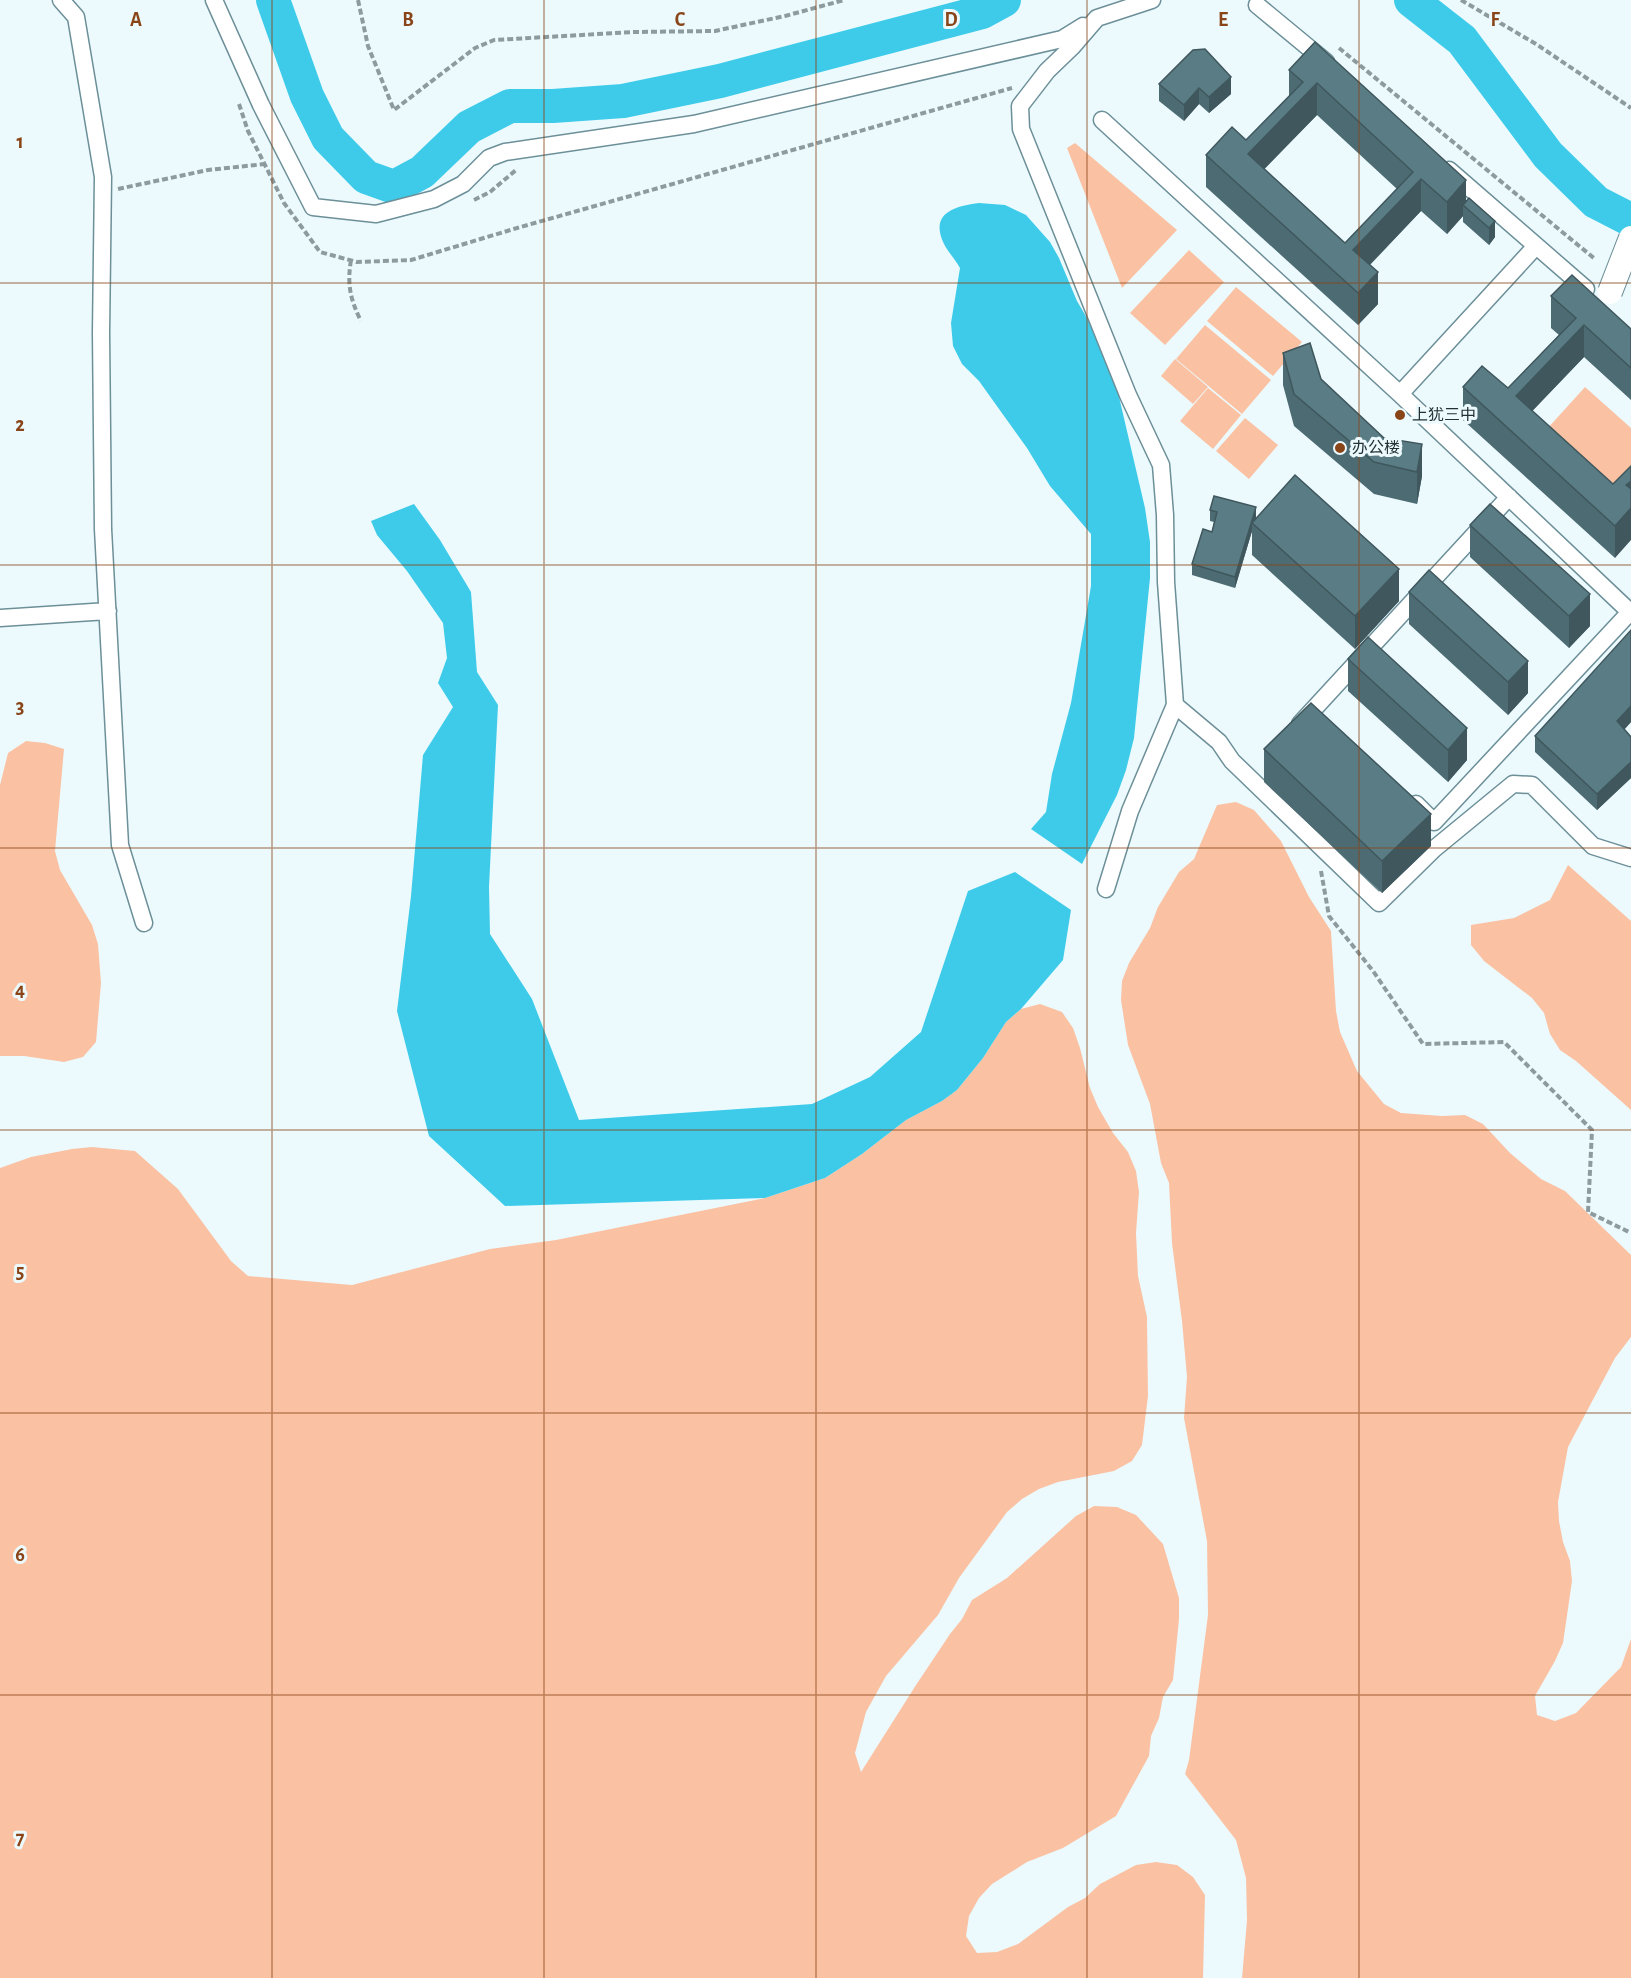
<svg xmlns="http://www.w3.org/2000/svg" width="1631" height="1978" font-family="'Alegreya Sans','Noto Sans SC',sans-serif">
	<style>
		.green { fill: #fac2a3 }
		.water { fill: #3ecbe9 }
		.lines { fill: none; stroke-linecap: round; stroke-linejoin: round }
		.river { stroke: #3ecbe9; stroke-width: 34 }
		.street-casing { stroke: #6c8f98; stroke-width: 19 }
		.path { stroke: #8d9b9f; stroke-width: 4; stroke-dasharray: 6 3; stroke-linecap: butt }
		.street { stroke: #fff; stroke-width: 16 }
		.secondary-bridge-casing { stroke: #6c8f98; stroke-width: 26; stroke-linecap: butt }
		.secondary-bridge { stroke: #fff; stroke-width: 24 }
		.wall { fill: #4d6b72; fill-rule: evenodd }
		.shaded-wall { fill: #3f575d }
		.building { fill: #5a7c85; stroke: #3f575d; stroke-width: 1.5; fill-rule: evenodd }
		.grid { fill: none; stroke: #894518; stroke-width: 1.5; stroke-opacity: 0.55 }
		.poi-dot { fill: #894518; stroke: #ecfafe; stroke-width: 2 }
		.labels { text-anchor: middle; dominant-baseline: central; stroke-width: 6; stroke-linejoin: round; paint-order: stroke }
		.poi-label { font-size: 16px; fill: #223135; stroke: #ecfafe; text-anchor: start }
		.grid-label { font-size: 20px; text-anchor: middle; font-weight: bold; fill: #894518; stroke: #ecfafe; stroke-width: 6; stroke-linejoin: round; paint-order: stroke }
	</style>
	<rect width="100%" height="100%" fill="#ecfafe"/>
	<!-- green -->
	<path class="green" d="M1075 143 1177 230 1122 288 1067 148Z
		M1189 250 1224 282 1165 345 1130 313Z
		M1236 287 1302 342 1273 376 1207 321Z
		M1205 325 1271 380 1242 414 1176 359Z
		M1175 359 1208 387 1193 404 1161 376Z
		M1585 387 1631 428V470L1614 489 1547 429Z
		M1208 388 1241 415 1213 449 1180 421Z
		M1245 418 1278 445 1249 479 1216 451Z
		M26 741 45 743 64 749 55 851 60 870 92 925 98 944 101 983 96 1042 83 1057 64 1062 24 1056H0V785L8 753Z
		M1236 802 1254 810 1281 841 1309 897 1331 931 1336 1011 1340 1032 1357 1071 1384 1104 1401 1113 1442 1116 1465 1115 1483 1124 1510 1153 1541 1179 1565 1191 1631 1255V1337L1615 1358 1568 1447 1558 1502 1559 1521 1563 1542 1570 1561 1572 1581 1563 1643 1555 1661 1535 1696 1537 1715 1555 1721 1576 1713 1621 1667 1631 1639V1978H1242L1247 1920 1246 1878 1236 1840 1185 1774 1189 1760 1208 1615 1207 1541 1184 1418 1187 1377 1182 1321 1172 1243 1169 1183 1161 1163 1150 1104 1128 1045 1121 1000 1122 981 1129 963 1150 928 1158 907 1179 872 1194 859 1217 805Z
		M1568 865 1631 921V1110L1576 1061 1560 1050 1550 1034 1544 1013 1532 998 1484 961 1471 945V925L1514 918 1550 900Z
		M1040 1004 1062 1012 1073 1028 1080 1048 1090 1088 1098 1107 1113 1133 1128 1152 1136 1171 1139 1192 1136 1233 1138 1276 1147 1317 1148 1396 1142 1445 1132 1461 1114 1471 1058 1482 1039 1489 1022 1499 1007 1512 959 1578 938 1615 886 1676 866 1712 855 1753 861 1772 916 1685 950 1634 962 1619 972 1600 1007 1578 1076 1516 1094 1506 1117 1507 1136 1515 1163 1544 1179 1598V1619L1173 1680 1163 1697 1159 1718 1151 1736 1149 1756 1116 1816 1063 1848 1027 1862 992 1884 979 1898 969 1916 966 1936 977 1953 997 1952 1018 1944 1068 1907 1085 1898 1100 1884 1136 1865 1156 1862 1177 1865 1193 1877 1205 1895 1203 1978H0V1168L31 1157 72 1149 92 1147 135 1151 178 1189 231 1261 248 1276 352 1285 490 1249 556 1240 765 1198 825 1178 862 1154 906 1120 942 1101 957 1090 983 1058 1006 1022 1021 1009Z"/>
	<!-- water -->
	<path class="water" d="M979 203 1005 205 1026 215 1050 242 1059 258 1077 301 1097 335 1116 384 1145 508 1150 542V578L1134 738 1126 770 1117 795 1082 864 1031 829 1046 812 1052 774 1071 703 1091 586V534L1050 486 1027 448 979 381 962 364 953 346 951 323 960 268C955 259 948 252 944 244 929 213 955 206 979 203Z
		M414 504 440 540 471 592 477 672 498 705 489 887 490 934 532 999 579 1120 812 1104 870 1077 921 1032 968 891 1015 872 1071 910 1063 960 1021 1009 1006 1022 983 1058 957 1090 942 1101 906 1120 862 1154 825 1178 765 1198 505 1206 429 1136 397 1011 411 896 423 755 453 707 438 683 447 658 443 623 407 571 377 535 371 521Z"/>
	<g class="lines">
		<!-- river -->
		<path class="river" d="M273 0 307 96 328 138 366 177 394 187 422 172 469 127 510 106H553L623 101 720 81 982 12 1004 0
			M1411 0 1462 40 1548 155 1596 202 1631 220"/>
		<!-- street casing -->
		<g class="street-casing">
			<path id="street" d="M61 0 76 17 103 177 101 333 103 529 120 845 144 923
				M214 0 261 105 313 207 376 214 434 199 463 184 489 158 505 152 694 124 1062 39 1083 26
				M1152 0 1097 18 1072 47 1047 71 1020 106 1021 129 1128 395 1161 465 1165 515 1166 582 1175 705 1219 742 1232 761 1379 903 1434 849 1513 784 1532 785 1593 846 1631 858
				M1257 5 1326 62
				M1102 120 1400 394 1630 612
				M1449 170 1586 289
				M1400 394 1536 246
				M0 618 108 611
				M1300 724 1509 497
				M1416 804 1434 822 1631 611
				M1106 889 1130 811 1175 705"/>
		</g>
		<!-- path -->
		<path class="path" d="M358 0 368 46 394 110 475 48 494 40 634 32 715 31 785 16 844 0
			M1461 0 1536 44 1631 108
			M1339 48 1595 259
			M239 104 248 131 284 203 320 252 357 262 411 260 517 228 1012 88
			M118 189 208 170 265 164
			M474 200 490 192 516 170
			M351 260C347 284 350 299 361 321
			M1321 871 1329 916 1373 971 1423 1044 1504 1042 1592 1130 1588 1212 1631 1233"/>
		<!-- street -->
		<use href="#street" class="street"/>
		<!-- secondary-bridge casing -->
		<g class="secondary-bridge-casing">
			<path id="secondary-bridge" d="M1610 292 1631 238"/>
		</g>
		<!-- secondary-bridge -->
		<use href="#secondary-bridge" class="secondary-bridge"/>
	</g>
	<!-- wall -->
	<path class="wall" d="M1315 42 1466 201 1469 198 1495 237 1489 245 1463 222V216L1447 234 1421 211 1370 265 1378 304 1358 325 1206 187V155L1246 140 1289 96V70ZM1317 115 1397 189 1345 243 1264 169Z
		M1193 50 1231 94 1209 113 1199 104 1184 121 1159 101V84Z
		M1551 296 1631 329V400L1584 357 1532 411 1613 484 1631 466 1615 558 1463 420V387L1508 388 1559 335 1551 328Z
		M1283 353 1321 379 1422 476 1417 504 1374 494 1294 426 1283 385Z
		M1210 510 1256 519 1399 601 1355 649 1252 555V531L1235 588 1192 575V564L1212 532 1214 522 1210 521Z
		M1470 525 1590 626 1569 648 1470 557Z
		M1409 592 1528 693 1508 715 1409 624Z
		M1348 659 1467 760 1448 782 1348 691Z
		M1631 722 1624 729 1631 737V778L1597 810 1535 752V736Z
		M1264 749 1431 846 1382 893 1264 782Z"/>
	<!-- shaded-wall -->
	<path class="shaded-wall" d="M1231 77V94L1209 113V97Z
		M1317 83V115L1248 186V154Z
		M1199 88V104L1184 121V105Z
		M1421 179V211L1353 282V250Z
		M1466 180V209L1463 205V216L1447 234V202Z
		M1495 221V237L1489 245V228Z
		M1378 272V304L1358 325V293Z
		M1584 325V357L1516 428V396Z
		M1422 444V476L1417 504V472Z
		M1631 481V540L1615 558V526L1626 485Z
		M1256 507V519L1252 523V531L1235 588V577Z
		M1399 569V601L1355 649V616Z
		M1590 594V626L1569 648V616Z
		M1528 661V693L1508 715V682Z
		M1631 706V722L1617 738V721Z
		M1467 728V760L1448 782V750Z
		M1631 762V778L1597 810V794Z
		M1431 814V846L1382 893V861Z"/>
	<!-- building -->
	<path class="building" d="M1315 42 1466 180 1447 202 1421 179 1353 250 1378 272 1358 293 1206 155 1232 127 1246 140 1303 82 1289 70ZM1317 83 1413 172 1345 243 1248 154Z
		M1205 49 1231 77 1209 97 1199 88 1184 105 1159 84 1193 50Z
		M1469 198 1495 221 1489 228 1463 205Z
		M1572 275 1631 329V368L1584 325 1516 396 1613 484 1631 466V481L1626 485 1631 489V508L1615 526 1463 387 1482 366 1508 388 1576 318 1551 296Z
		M1310 343 1321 379 1384 438 1422 444 1417 472 1374 462 1294 394 1283 353Z
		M1295 475 1399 569 1355 616 1252 523Z
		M1214 496 1256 507 1235 577 1192 564 1203 529 1212 532 1217 512 1210 510Z
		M1490 504 1590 594 1569 616 1470 525Z
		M1429 570 1528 661 1508 682 1409 592Z
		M1631 630V706L1617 721 1631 737V762L1597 794 1535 736Z
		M1368 637 1467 728 1448 750 1348 659Z
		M1311 703 1431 814 1382 861 1264 749Z"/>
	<!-- grid -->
	<path class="grid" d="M272 0V1978M544 0V1978M816 0V1978M1087 0V1978M1359 0V1978M0 283H1631M0 565H1631M0 848H1631M0 1130H1631M0 1413H1631M0 1695H1631"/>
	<!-- markers -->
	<g class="poi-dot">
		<circle cx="1400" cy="415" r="6"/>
		<circle cx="1340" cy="448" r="6"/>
	</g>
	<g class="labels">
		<!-- poi labels -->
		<g class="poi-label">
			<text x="1412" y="415">上犹三中</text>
			<text x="1352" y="448">办公楼</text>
		</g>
	</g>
	<g class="grid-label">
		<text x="136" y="26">A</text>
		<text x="408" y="26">B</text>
		<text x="680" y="26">C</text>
		<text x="951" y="26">D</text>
		<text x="1223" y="26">E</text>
		<text x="1495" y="26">F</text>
		<text x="20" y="148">1</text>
		<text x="20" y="431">2</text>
		<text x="20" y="713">3</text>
		<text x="20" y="996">4</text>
		<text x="20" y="1278">5</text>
		<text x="20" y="1561">6</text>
		<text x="20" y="1844">7</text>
	</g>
</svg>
